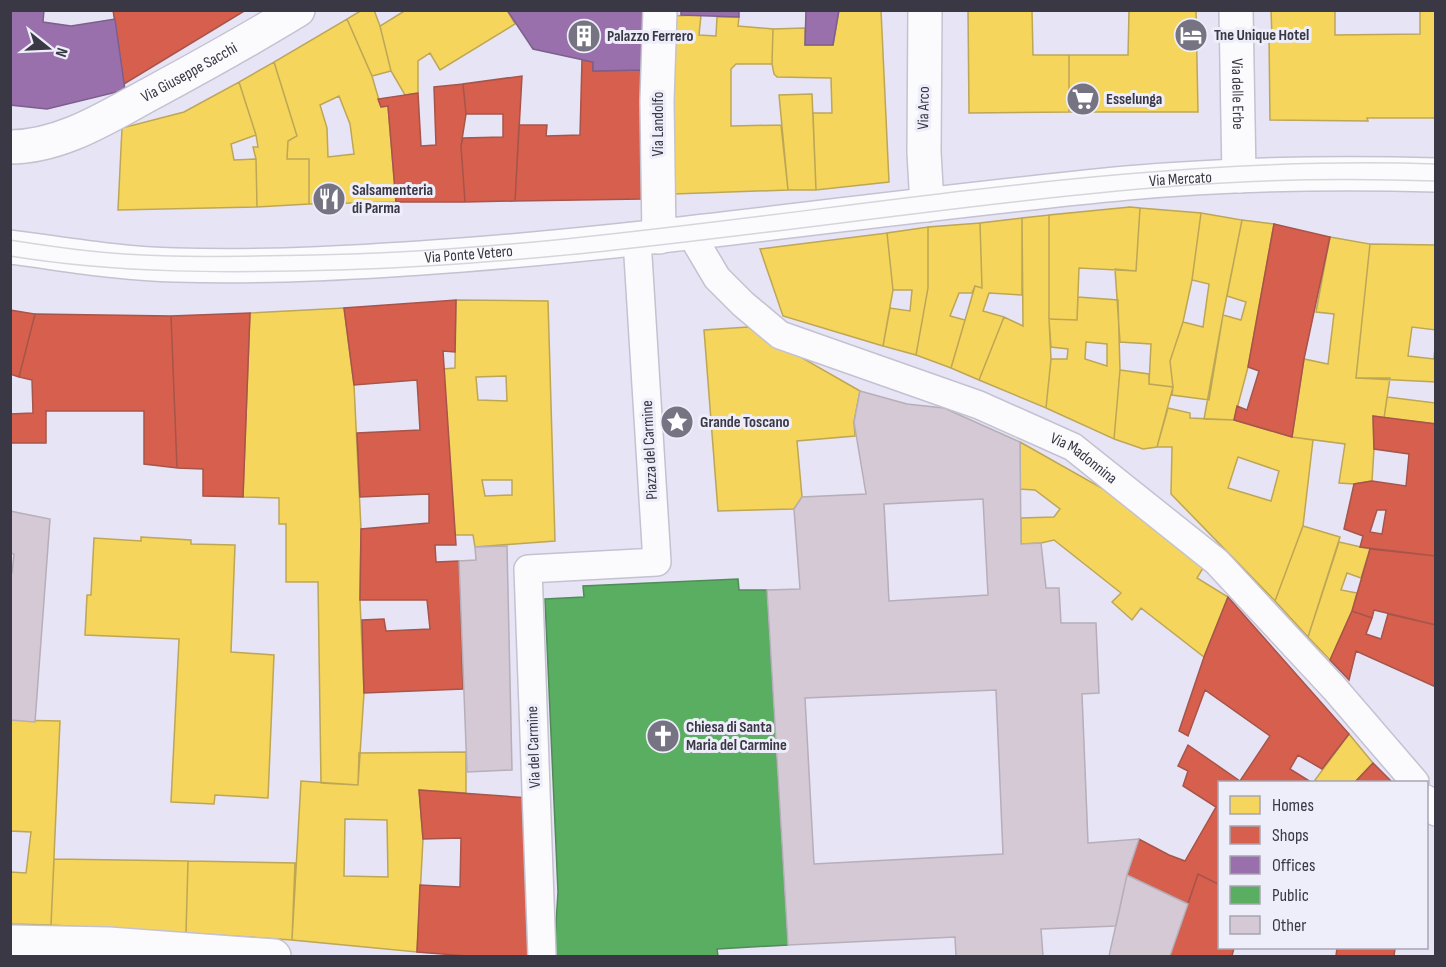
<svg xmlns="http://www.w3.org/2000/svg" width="1446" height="967" font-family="'Sofia Sans Condensed',sans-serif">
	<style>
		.homes { fill: #f6d55c; stroke: #bda655; stroke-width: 1.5; fill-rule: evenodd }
		.shops { fill: #d6604d; stroke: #a7544a; stroke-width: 1.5; fill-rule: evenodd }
		.offices { fill: #9970ab; stroke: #7c5f8c; stroke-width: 1.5 }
		.public { fill: #5aae61; stroke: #508b58; stroke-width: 1.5 }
		.building { fill: #d4c9d4; stroke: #b6aeb8; stroke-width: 1.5; fill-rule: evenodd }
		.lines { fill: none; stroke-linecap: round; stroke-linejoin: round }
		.pedestrian-casing { stroke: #c4c2d0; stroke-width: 30 }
		.minor-casing { stroke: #c4c2d0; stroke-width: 36 }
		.pedestrian { stroke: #fbfbfe; stroke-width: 27 }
		.minor { stroke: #fbfbfe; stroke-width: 33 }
		.tram { stroke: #d6d5da; stroke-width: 1.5 }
		.labels { text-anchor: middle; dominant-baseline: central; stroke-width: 6; stroke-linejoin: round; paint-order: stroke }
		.poi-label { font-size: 16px; font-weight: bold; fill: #393844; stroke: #eeedfa; text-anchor: start }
		.street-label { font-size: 16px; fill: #393844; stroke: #eeedfa }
	</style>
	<rect width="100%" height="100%" fill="#e7e4f6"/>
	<!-- homes -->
	<path class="homes" d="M362 10H374L380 26 391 71 372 76 347 19Z
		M406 10H507L515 24 440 70 430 53 418 61V93L405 95 391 71 380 26Z
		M839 10H881L889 182 816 190 813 113H832L831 78 777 77 774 74 772 64 773 29 805 28V45H833Z
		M968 10H1032L1033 55H1069V112L969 113Z
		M1129 10H1196L1198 112H1069V55H1128Z
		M1271 10H1335V35L1420 34V10H1436V118H1367L1368 121 1270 120 1269 37H1272Z
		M701 15 699 35 716 36 717 17H739L738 26 773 29 772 64H736L731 69V126L781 125 788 190 674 194 670 16Z
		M347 19 372 76 381 107 388 106 396 202 309 204V159H287L288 141 297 136 274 62ZM339 96 350 124 354 154 328 157 327 128 320 105Z
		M274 62 297 136 288 141 287 159H309V204L257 207 256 159 253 147H258L256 135 239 82Z
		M239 82 256 135 231 144 234 160 256 159 257 207 118 210 122 128 184 112Z
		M812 94 816 190H788L779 95Z
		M1130 207 1140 208 1136 271 1079 268 1077 320 1049 319V215Z
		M1140 208 1201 213 1192 280 1183 322 1170 361 1173 387 1149 384 1151 344 1120 342 1115 269 1136 271Z
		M1201 213 1242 220 1223 315 1209 400 1172 395 1173 387 1170 361 1183 322 1203 327 1209 284 1192 280Z
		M1049 215V319L1051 359 1046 408 979 380 1004 317 1023 326 1022 218Z
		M1022 218V295L989 293 983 311 1004 317 979 380 951 368 975 286 982 288 980 223Z
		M1242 220 1274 224 1248 367 1234 420 1204 419 1223 315 1241 320 1246 302 1227 296Z
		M980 223 982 288 975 286 972 293H959L950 316 965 320 951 368 916 355 928 288V227Z
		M928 227V288L916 355 883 346 890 308 910 311 912 290H893L887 233Z
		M887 233 893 290 883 346 783 316 760 249Z
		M1330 237 1370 244 1356 378H1390L1384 418 1373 416 1374 449 1372 481 1354 484 1339 483 1345 444 1292 437 1304 359 1328 364 1334 314 1316 312Z
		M1370 244 1436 245V330L1412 327 1408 356 1434 359 1436 335V382L1356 378Z
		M1078 297 1118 300 1120 370 1114 439 1046 408 1051 359H1067L1068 349 1051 347 1049 319 1077 320ZM1086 342 1107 344V366L1085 359Z
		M456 300 548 301 555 541 475 547 473 535H454L443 369 455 368ZM506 376 507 401 478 400 476 377ZM482 480H512V495L485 496Z
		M344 308 354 385 361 529 360 600 364 693 358 785 321 783 318 582H286V524H279V498L243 497 250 313Z
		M748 327 860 391 854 422 855 436 797 441 802 497 794 509 718 511 704 330Z
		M1120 370 1149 374V384L1173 387 1157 447 1143 449 1114 439Z
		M1387 397 1435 403 1436 399V424L1384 418Z
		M1168 408 1190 413V418L1234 420 1292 437 1313 440 1303 526 1275 601 1171 494 1172 447H1157ZM1238 457 1279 471 1271 501 1228 488Z
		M1020 442 1107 491 1203 568 1197 578 1228 597 1204 657 1141 608 1132 620 1112 602 1121 593 1054 540 1041 543 1021 544V518L1054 517 1060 509 1035 490 1019 489Z
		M1303 526 1340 537 1308 637 1275 601Z
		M141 537 191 540V544L235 545 231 652 274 655 268 798 215 795 214 804 171 802 179 639 85 635 87 595H91L94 538 141 541Z
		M1339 542 1370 549 1361 578 1347 573 1341 590 1357 593 1352 611 1330 660 1308 637Z
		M10 720 60 721 51 925 10 924V872L26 873 31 832 10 831Z
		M1349 734 1373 763 1355 782H1318L1315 780Z
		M466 752V793L419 790 423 839 417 952 292 940 301 781 358 785 359 753ZM345 819 387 820 388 877 344 876Z
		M54 859 188 861 186 933 51 925Z
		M188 861 295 863 292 940 186 933Z"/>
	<!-- shops -->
	<path class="shops" d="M113 10H246L124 84Z
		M582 60 593 62V71L643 70 642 199 515 201 519 125H547L546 136 580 135Z
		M522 76 515 201 465 202 461 146 463 138 503 137V114H466L463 84Z
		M463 84 466 114 461 146 465 202H396L388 106 381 107 378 99 418 93 421 146 436 145 434 87Z
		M1274 224 1330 237 1304 359 1292 437 1234 420 1237 406 1247 410 1259 371 1248 367Z
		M456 300 455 352 443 351 456 545H435L436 562 459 561 463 689 364 693 362 620 384 619 386 631 430 629 427 600H360L361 529 429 523V494L360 497 357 433 420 430 417 380 354 385 344 308Z
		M10 310 35 314 19 377 10 374Z
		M250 313 243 497 203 496V469L177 468 171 316Z
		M35 314 171 316 177 468 144 464V411H46V443H10V414L33 413 32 380 19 377Z
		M1373 416 1436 424V556L1360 547 1363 536 1344 529 1354 484 1372 481 1406 486 1409 454 1374 449ZM1377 510H1386L1382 534 1370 532Z
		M1370 549 1436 556V625L1374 610 1372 618 1352 611Z
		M1228 597 1349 734 1322 769 1298 755 1290 769 1311 782H1220V885L1198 874 1188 904 1127 875 1139 839 1169 855 1185 861 1216 807 1183 786 1188 771 1178 766 1188 745 1240 781 1270 736 1205 690 1188 736 1179 731 1204 657Z
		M1352 611 1372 618 1366 634 1381 639 1388 614 1436 625V687L1356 651 1349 680 1330 660Z
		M1373 763 1392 782H1355Z
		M419 790 529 798V956H468L417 952 420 885 460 887 461 838 423 839Z
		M1198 874 1220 885V948H1234L1232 956H1170Z
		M1337 948H1395L1394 956H1336Z"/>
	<!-- offices -->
	<path class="offices" d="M10 10H44L43 22 71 26 115 19 125 90 47 109 10 105Z
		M507 10H644L643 70 593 71V62L533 49Z
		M681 10H739V17L681 15Z
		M806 10H839L833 45H805Z"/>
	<!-- public -->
	<path class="public" d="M738 579 739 590H767L788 945 717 949 718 956H554L558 892 545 599 584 597 583 586Z"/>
	<!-- building -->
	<path class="building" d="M860 391 907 404 944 408 1020 442 1021 544 1041 543 1046 588H1059L1061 623H1096L1099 693 1082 694 1088 843 1139 839 1127 875 1116 926 1041 929 1043 956H956L955 937 788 945 767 590 800 589 794 509 802 497 866 494 854 422ZM983 499 988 595 889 601 884 504ZM996 690 1003 854 814 864 805 698Z
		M10 511 50 519 35 722 10 720V573H12L14 554 10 553Z
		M507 546 512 770 467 772 459 561 476 560 475 547Z
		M1127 875 1188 904 1170 956H1109Z"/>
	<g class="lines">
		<!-- pedestrian casing -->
		<g class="pedestrian-casing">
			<g id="pedestrian">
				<path id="s1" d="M691 234 717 278 743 304 780 335 979 405 1073 447 1217 562 1335 689 1415 782"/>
				<path d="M1426 799 1436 812"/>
				<path d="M542 956 528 569 657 562 637 240"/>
			</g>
		</g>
		<!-- minor casing -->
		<g class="minor-casing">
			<g id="minor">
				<path d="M925 10 924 152 927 205"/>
				<path id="s2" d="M1236 10 1239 176"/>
				<path id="s3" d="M10 147C61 147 107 117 150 94 200 67 249 40 298 10"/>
				<path d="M659 237 657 101 660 10"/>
				<path id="s4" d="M10 247C65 254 120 264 175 265 270 268 367 262 462 255 684 238 905 204 1127 183 1229 174 1333 172 1436 175"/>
				<path d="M10 942 108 944 274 956"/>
			</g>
		</g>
		<!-- pedestrian -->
		<use href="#pedestrian" class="pedestrian"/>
		<!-- minor -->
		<use href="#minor" class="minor"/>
		<!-- tram -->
		<path class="tram" d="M10 240C48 246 87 252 125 254 187 258 249 256 312 255 688 248 1058 151 1436 164
			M10 256C120 274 230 273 340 270 621 262 897 208 1177 186 1263 179 1349 178 1436 181"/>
	</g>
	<!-- icons -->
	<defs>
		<g id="hotel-disc" transform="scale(1.725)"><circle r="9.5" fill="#767482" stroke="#eeedfa"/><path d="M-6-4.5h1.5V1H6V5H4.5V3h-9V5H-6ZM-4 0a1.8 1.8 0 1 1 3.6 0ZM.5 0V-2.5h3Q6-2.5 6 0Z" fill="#fff"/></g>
		<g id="building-disc" transform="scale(1.725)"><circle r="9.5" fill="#767482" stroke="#eeedfa"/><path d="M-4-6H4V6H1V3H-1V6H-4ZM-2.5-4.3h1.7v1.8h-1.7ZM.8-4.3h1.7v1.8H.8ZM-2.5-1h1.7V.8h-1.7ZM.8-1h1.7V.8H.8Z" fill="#fff"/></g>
		<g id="supermarket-disc" transform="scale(1.725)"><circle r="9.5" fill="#767482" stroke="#eeedfa"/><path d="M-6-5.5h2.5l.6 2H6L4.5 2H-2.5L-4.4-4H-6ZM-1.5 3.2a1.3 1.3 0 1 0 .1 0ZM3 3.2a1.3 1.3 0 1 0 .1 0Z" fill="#fff"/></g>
		<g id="restaurant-disc" transform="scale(1.725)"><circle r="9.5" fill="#767482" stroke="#eeedfa"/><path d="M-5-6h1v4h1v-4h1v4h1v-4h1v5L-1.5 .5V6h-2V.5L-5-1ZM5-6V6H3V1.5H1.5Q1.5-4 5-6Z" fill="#fff"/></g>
		<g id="sight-disc" transform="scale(1.725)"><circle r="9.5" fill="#767482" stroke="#eeedfa"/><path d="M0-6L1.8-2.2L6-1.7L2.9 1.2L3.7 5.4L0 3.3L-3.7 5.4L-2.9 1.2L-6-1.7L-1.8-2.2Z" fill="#fff"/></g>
		<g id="church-disc" transform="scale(1.725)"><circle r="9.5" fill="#767482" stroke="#eeedfa"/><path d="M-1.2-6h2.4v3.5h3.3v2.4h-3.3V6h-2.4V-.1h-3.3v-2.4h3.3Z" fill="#fff"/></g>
	</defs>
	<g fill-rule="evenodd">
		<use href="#hotel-disc" x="1191" y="35"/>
		<use href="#building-disc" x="584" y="36"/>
		<use href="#supermarket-disc" x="1083" y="99"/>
		<use href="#restaurant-disc" x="329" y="199"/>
		<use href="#sight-disc" x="677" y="422"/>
		<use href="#church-disc" x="663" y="736"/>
	</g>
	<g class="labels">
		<!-- poi labels -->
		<g class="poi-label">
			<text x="1214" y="35">Tne Unique Hotel</text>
			<text x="607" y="36">Palazzo Ferrero</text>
			<text x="1106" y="99">Esselunga</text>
			<text x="352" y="190">Salsamenteria<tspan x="352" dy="18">di Parma</tspan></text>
			<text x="700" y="422">Grande Toscano</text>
			<text x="686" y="727">Chiesa di Santa<tspan x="686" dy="18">Maria del Carmine</tspan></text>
		</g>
		<!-- street labels -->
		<g class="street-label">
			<text stroke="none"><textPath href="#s3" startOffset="196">Via Giuseppe Sacchi</textPath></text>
			<text stroke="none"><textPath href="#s2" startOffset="84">Via delle Erbe</textPath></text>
			<text transform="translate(924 108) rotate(-89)">Via Arco</text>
			<text transform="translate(658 124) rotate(-90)">Via Landolfo</text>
			<text stroke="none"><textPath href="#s4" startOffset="1176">Via Mercato</textPath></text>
			<text stroke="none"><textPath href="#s4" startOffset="460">Via Ponte Vetero</textPath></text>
			<text transform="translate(650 450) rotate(-93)">Piazza del Carmine</text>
			<text stroke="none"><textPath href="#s1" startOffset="465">Via Madonnina</textPath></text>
			<text transform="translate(534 747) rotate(-92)">Via del Carmine</text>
		</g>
	</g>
	<!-- border -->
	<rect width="1446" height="967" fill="none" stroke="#393844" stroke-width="24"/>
	<!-- legend -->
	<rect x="1218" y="781" width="210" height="168" fill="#eeedfa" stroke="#a6a5b1" stroke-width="1.5"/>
	<rect x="1230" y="796" width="30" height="18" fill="#f6d55c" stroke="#a6a5b1" stroke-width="1.5"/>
	<text x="1272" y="811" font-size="18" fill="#393844">Homes</text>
	<rect x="1230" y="826" width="30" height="18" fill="#d6604d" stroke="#a6a5b1" stroke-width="1.5"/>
	<text x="1272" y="841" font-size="18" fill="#393844">Shops</text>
	<rect x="1230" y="856" width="30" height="18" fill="#9970ab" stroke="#a6a5b1" stroke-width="1.5"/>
	<text x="1272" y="871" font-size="18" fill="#393844">Offices</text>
	<rect x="1230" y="886" width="30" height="18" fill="#5aae61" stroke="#a6a5b1" stroke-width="1.5"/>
	<text x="1272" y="901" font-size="18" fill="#393844">Public</text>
	<rect x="1230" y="916" width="30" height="18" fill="#d4c9d4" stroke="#a6a5b1" stroke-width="1.5"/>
	<text x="1272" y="931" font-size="18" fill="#393844">Other</text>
	<!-- north arrow -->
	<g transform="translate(48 48) rotate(108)" stroke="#eeedfa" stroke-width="4.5" paint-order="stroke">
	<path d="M0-4.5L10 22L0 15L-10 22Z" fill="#393844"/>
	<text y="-9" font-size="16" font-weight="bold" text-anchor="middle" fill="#393844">N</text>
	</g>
</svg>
